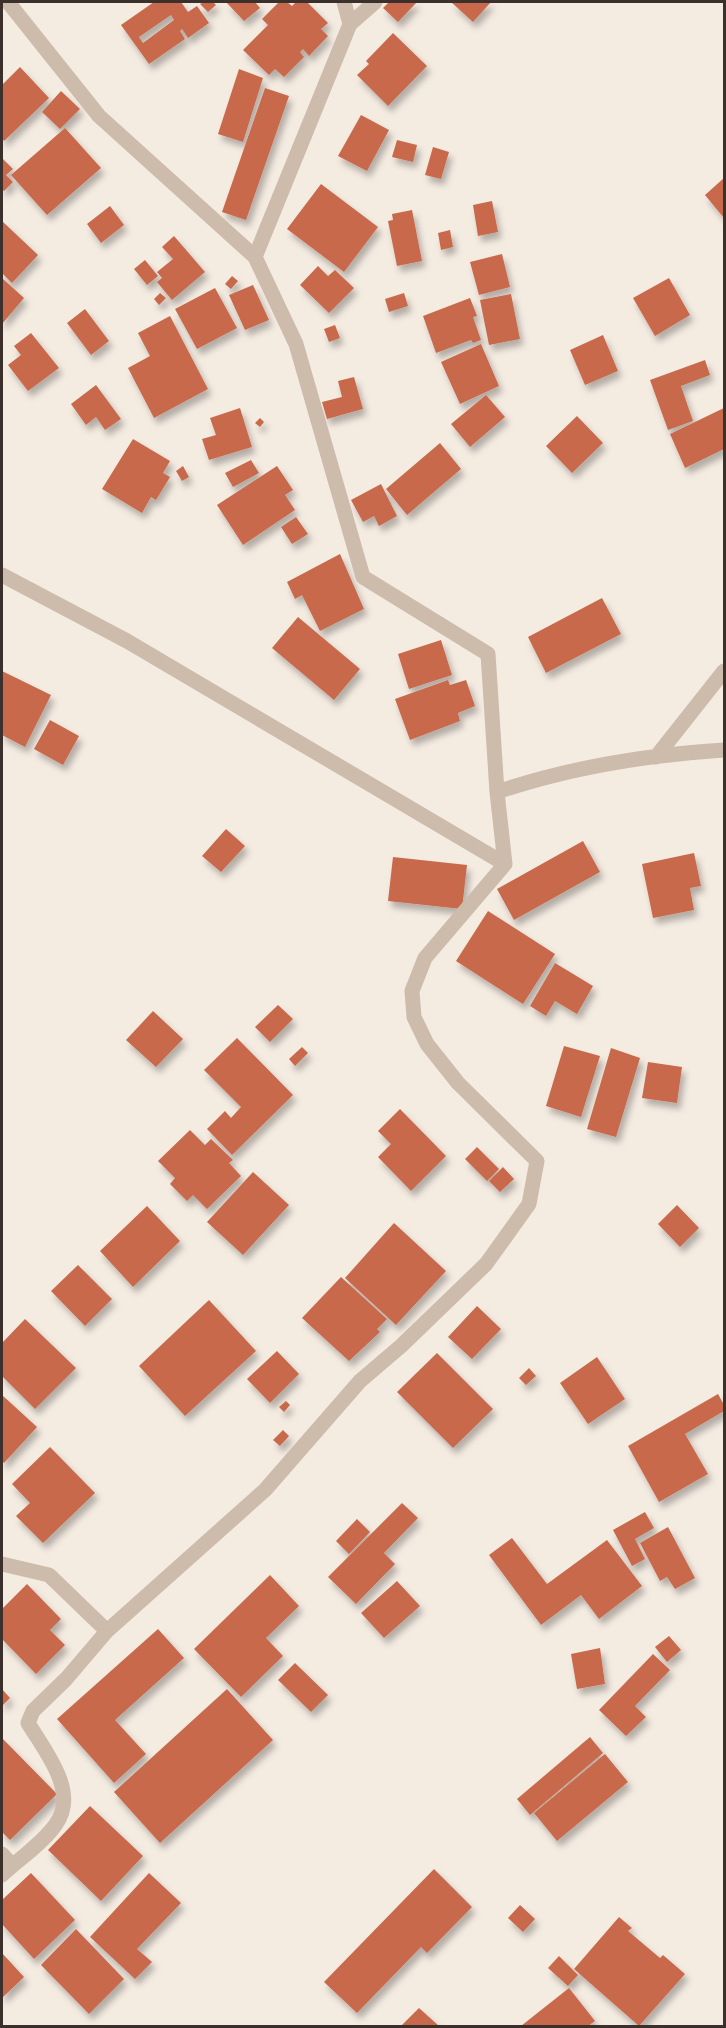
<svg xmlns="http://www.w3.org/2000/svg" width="726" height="2028" font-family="'Sofia Sans Condensed',sans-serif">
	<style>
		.building { fill: #c8694b; fill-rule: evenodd; filter: url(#shadow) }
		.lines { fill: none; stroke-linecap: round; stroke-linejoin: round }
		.minor { stroke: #cdbbac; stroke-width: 15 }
	</style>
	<defs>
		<filter id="shadow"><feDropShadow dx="3.5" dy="6" stdDeviation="3" flood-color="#0004"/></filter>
	</defs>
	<rect width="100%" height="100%" fill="#f4ebe1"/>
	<!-- building -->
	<path class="building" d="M154 2H181L188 12 197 6 209 23 188 38 182 29 180 31 185 39 149 64 121 25ZM171 15 174 20 143 43 139 37Z
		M204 2H213L216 5 208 12 200 4Z
		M226 2H255L260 8 244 21Z
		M279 2H287L292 6 296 2H307L328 23 321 29 328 36 309 56 303 49 300 52 304 57 284 77 275 69 269 75 243 50 268 25 262 19Z
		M389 2H417L398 22 383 8Z
		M451 2H491L473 22Z
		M393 33 427 66 388 106 357 75 369 64 366 61Z
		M20 67 49 98 4 141 2 138V85Z
		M239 69 263 78 243 142 218 134Z
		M265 88 289 96 246 220 222 212Z
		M61 91 80 109 60 129 42 112Z
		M361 115 389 130 367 171 338 156Z
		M65 128 101 168 47 215 11 175Z
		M397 140 417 145 413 162 392 157Z
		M433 147 449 152 441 179 425 175Z
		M2 158 13 169 6 175 13 182 4 191 2 189Z
		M724 178V218L705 195Z
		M321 184 378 227 344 272 287 229Z
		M492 201 498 232 478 236 473 205Z
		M110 206 124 225 101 243 87 224Z
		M412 210 422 261 397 266 388 221 393 220 392 214Z
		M2 221 38 255 12 283 2 273Z
		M450 230 453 247 441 250 438 233Z
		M174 236 205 272 172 300 157 282 162 278 157 272 173 259 162 247Z
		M502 254 510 287 479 295 470 262Z
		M145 260 158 276 147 285 134 269Z
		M318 266 328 276 335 270 354 288 329 313 300 285Z
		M232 276 238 281 231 289 225 284Z
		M2 278 24 298 2 324Z
		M669 278 690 315 655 336 633 298Z
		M253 285 269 320 245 330 229 295Z
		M215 288 237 328 197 349 175 309Z
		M160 293 166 298 159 305 154 299Z
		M404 293 408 306 389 312 385 299Z
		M511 294 520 339 489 345 480 300Z
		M470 298 477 316 473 317 481 340 473 343 471 340 436 353 423 316Z
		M85 309 109 341 91 355 67 323Z
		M170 316 208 389 154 418 128 368 150 356 138 333Z
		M335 325 340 338 329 342 324 329Z
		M31 333 59 368 28 391 8 365 21 355 14 346Z
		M603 335 618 371 585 385 570 350Z
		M481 344 499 386 460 404 441 362Z
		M705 360 710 375 681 386 693 421 668 430 650 380Z
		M354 377 363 409 327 419 322 402 342 397 338 381Z
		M96 385 121 419 105 430 96 417 86 425 71 404Z
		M486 395 505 417 470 447 451 424Z
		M240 408 252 447 209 460 202 439 216 435 210 418Z
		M724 408V449L685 468 670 434Z
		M577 416 603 443 572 473 546 446Z
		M260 418 264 422 260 427 255 423Z
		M133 439 170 461 163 473 170 477 156 500 151 497 142 513 102 489Z
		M440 443 461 469 407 515 386 489Z
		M251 460 259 473 233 487 225 473Z
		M183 466 189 477 182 481 176 471Z
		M277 466 293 490 285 495 295 510 243 545 217 505Z
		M381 484 397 516 379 526 374 516 363 522 351 500Z
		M296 517 308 534 292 544 281 527Z
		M340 554 364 609 320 631 302 595 295 599 287 582Z
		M602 598 621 634 546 673 528 637Z
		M298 617 360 669 334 700 272 648Z
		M441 640 452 675 409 689 398 654Z
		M2 671 51 695 25 747 2 735Z
		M448 680 450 685 466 680 475 706 458 713 460 721 410 740 395 699Z
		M50 720 79 736 63 765 34 749Z
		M226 829 245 846 221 872 202 856Z
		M583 841 600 872 514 920 497 889Z
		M694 853 701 886 690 888 694 910 653 918 642 864Z
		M393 857 467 865 462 909 388 901Z
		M488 911 555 954 523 1004 456 961Z
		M555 963 593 986 577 1014 555 1001 546 1016 530 1006Z
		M278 1005 293 1019 270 1042 255 1027Z
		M153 1011 183 1039 156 1067 126 1040Z
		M237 1038 293 1095 232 1155 207 1129 225 1111 231 1118 241 1107 204 1070Z
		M564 1046 600 1056 581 1117 546 1106Z
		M302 1047 308 1053 295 1066 289 1059Z
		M611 1048 640 1058 616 1137 587 1129Z
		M648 1062 682 1067 677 1103 642 1098Z
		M400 1109 446 1156 411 1191 378 1157 391 1144 378 1131Z
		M190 1130 205 1145 211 1139 233 1160 229 1163 241 1176 207 1209 193 1195 187 1201 170 1184 175 1178 158 1161Z
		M477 1147 499 1169 487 1181 465 1159Z
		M503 1167 514 1179 500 1192 489 1181Z
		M253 1172 289 1205 243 1255 207 1222Z
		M677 1205 699 1228 680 1247 658 1224Z
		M147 1206 180 1241 133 1287 100 1251Z
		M394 1223 446 1271 396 1325 345 1278Z
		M78 1265 112 1299 85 1326 51 1291Z
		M341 1277 387 1319 377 1329 380 1332 349 1361 302 1318Z
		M209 1300 256 1351 185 1416 139 1366Z
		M477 1306 501 1329 472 1359 448 1337Z
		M25 1319 76 1368 35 1409 2 1376V1343Z
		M277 1351 299 1374 270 1403 247 1379Z
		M437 1353 493 1409 453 1448 397 1392Z
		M597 1357 625 1399 588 1424 560 1383Z
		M529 1368 536 1376 526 1385 519 1378Z
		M718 1394 724 1405V1411L685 1434 708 1474 659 1502 628 1446Z
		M2 1395 37 1427 4 1463 2 1461Z
		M286 1401 290 1405 284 1412 279 1407Z
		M283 1430 289 1436 280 1446 273 1440Z
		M50 1447 95 1493 43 1543 16 1516 30 1503 12 1484Z
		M402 1503 418 1518 384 1553 395 1564 356 1604 328 1577Z
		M645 1512 654 1528 635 1539 645 1559 632 1566 613 1530Z
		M357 1519 370 1532 349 1554 336 1541Z
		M668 1527 695 1578 675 1589 667 1577 660 1581 640 1543Z
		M512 1538 547 1584 607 1540 642 1586 599 1619 581 1595 541 1625 489 1555Z
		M270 1575 299 1606 266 1638 283 1656 241 1697 194 1649Z
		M397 1581 420 1606 384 1638 361 1613Z
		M27 1584 61 1619 50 1630 65 1645 36 1674 2 1639V1609Z
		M158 1629 184 1658 115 1720 146 1754 114 1783 57 1719Z
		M669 1636 681 1650 667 1662 655 1647Z
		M600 1648 605 1684 577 1689 571 1654Z
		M653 1654 670 1670 635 1706 646 1717 626 1736 599 1710Z
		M295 1663 328 1695 311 1712 278 1680Z
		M2 1689 10 1698 2 1706Z
		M227 1689 273 1740 160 1843 114 1792Z
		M590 1737 603 1753 530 1815 517 1799Z
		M2 1738 57 1794 10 1840 2 1832Z
		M605 1754 628 1782 557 1841 534 1813Z
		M90 1806 143 1856 101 1901 48 1850Z
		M434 1869 472 1907 427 1953 421 1947 357 2013 324 1982Z
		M31 1873 75 1920 34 1959 2 1924V1900Z
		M149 1873 181 1903 137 1949 152 1962 135 1979 90 1937Z
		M520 1905 535 1919 523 1932 508 1918Z
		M619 1917 632 1928 628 1931 660 1958 663 1955 685 1974 639 2026 574 1969Z
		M76 1929 124 1979 89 2014 41 1965Z
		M2 1953 24 1977 2 1998Z
		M559 1956 578 1975 568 1986 548 1968Z
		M569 1988 595 2021 588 2026H521Z
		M419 2008 439 2026H401Z"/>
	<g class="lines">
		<!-- minor -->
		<path class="minor" d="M8 2 99 116 255 257 296 344 363 577 488 654 497 792
			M350 24 375 2
			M255 257 350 24 344 2
			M2 575 127 641 505 864 497 792C571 767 647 755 724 750
			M656 757 724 671
			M2 1564 49 1575 107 1631
			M2 1854 12 1865
			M2 1875C18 1860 44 1842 56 1824 79 1792 45 1751 28 1723L33 1711 66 1679 107 1631 265 1490 360 1381 401 1346 486 1264 529 1204 537 1161 458 1083 427 1044 414 1017 412 991 425 958 505 864"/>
	</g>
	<!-- border -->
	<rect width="726" height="2028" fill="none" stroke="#3b302b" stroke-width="6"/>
</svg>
